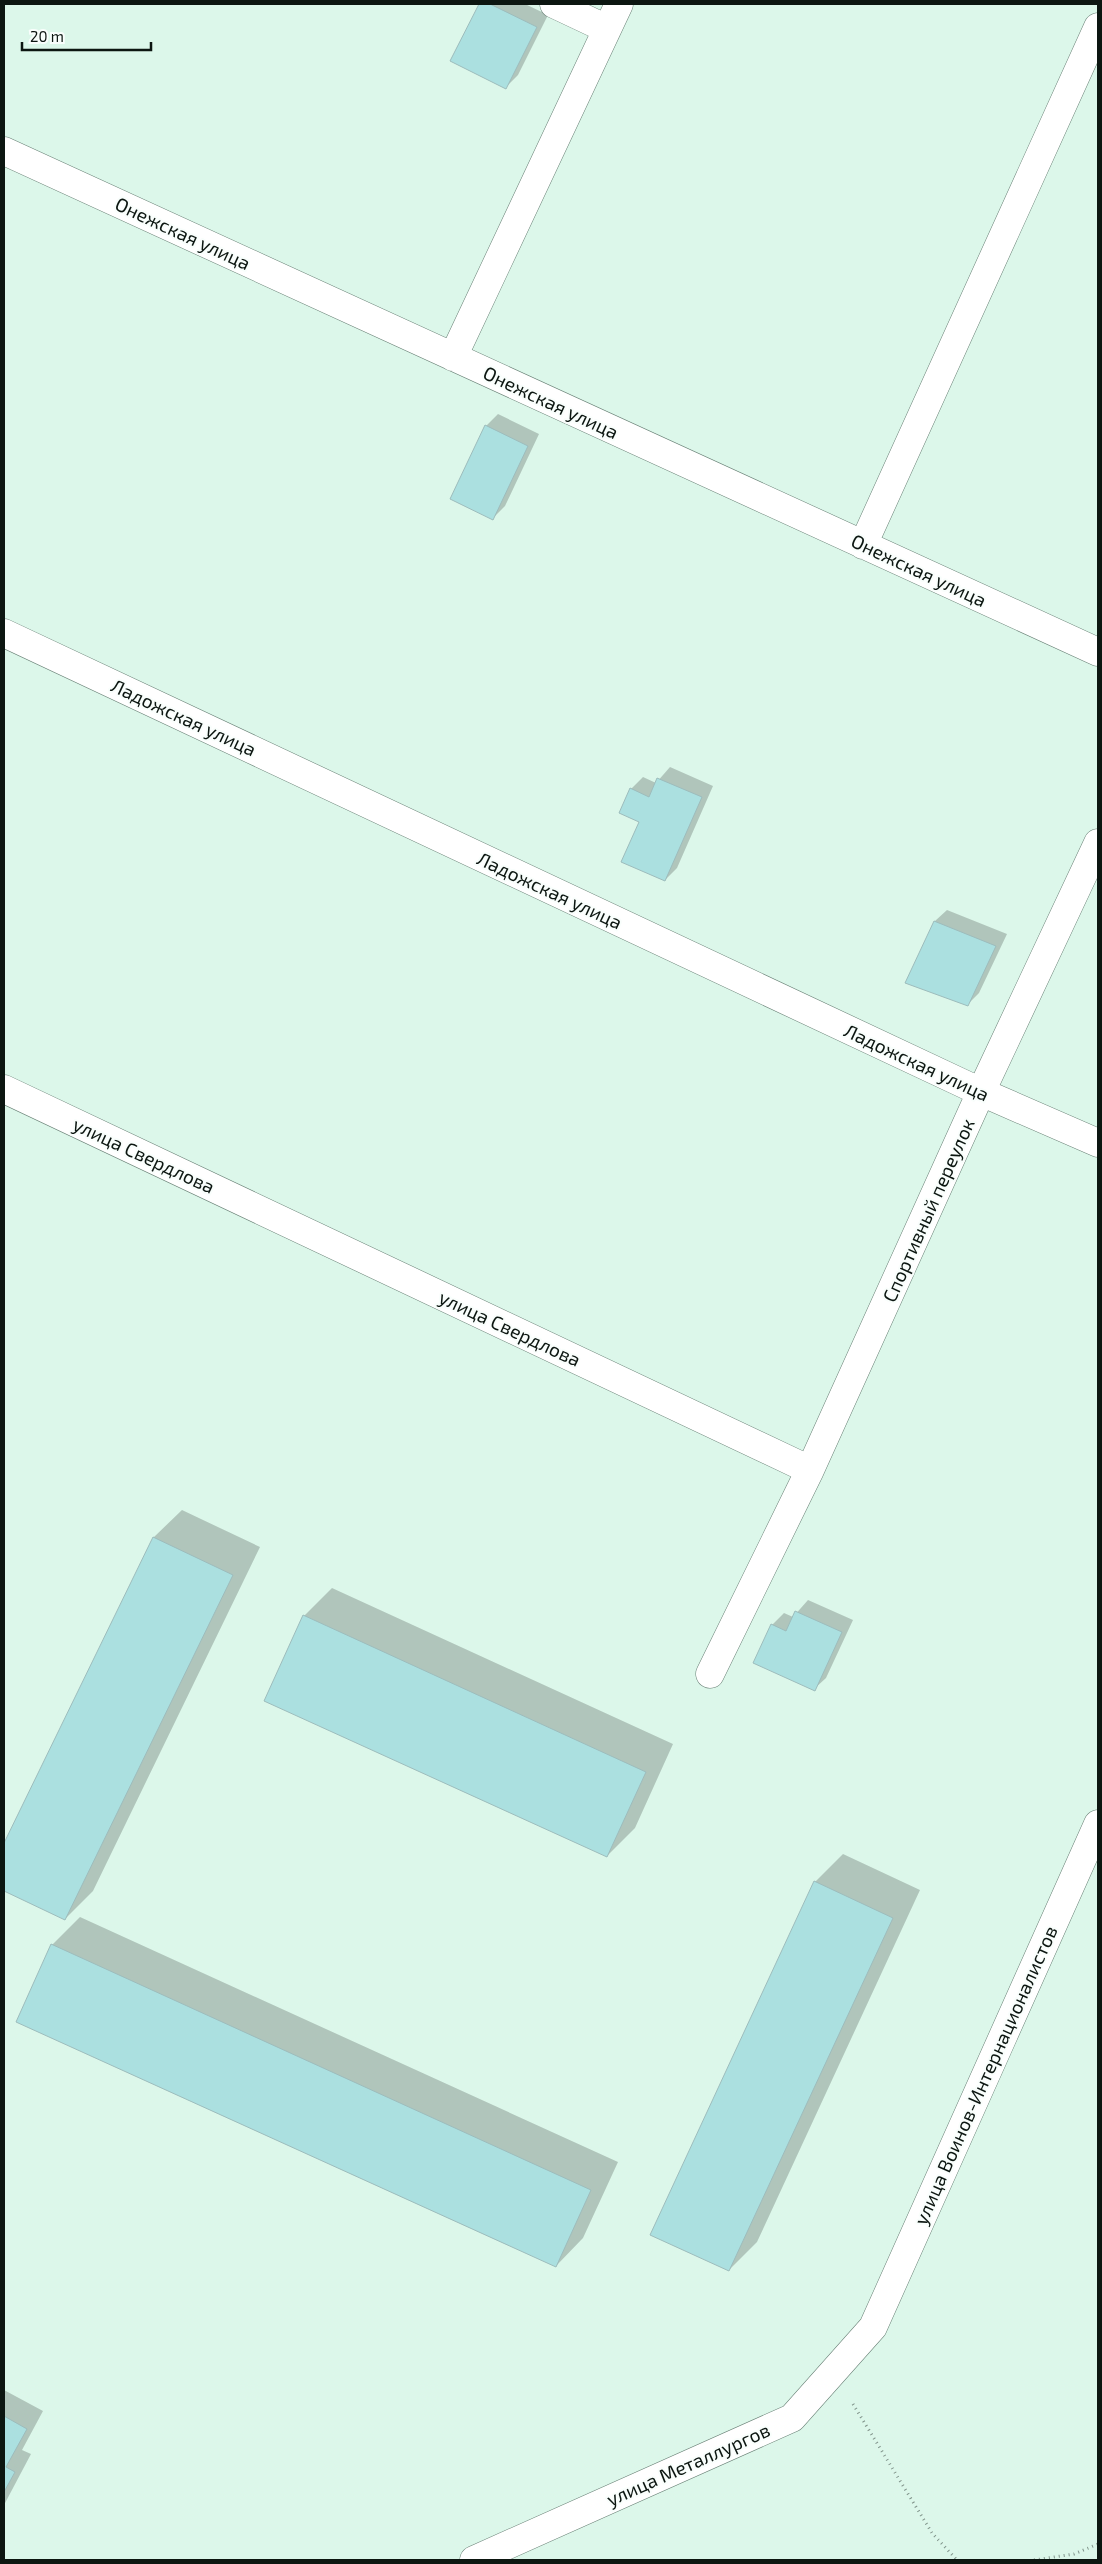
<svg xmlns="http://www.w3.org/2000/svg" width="1102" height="2564" font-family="'Exo 2',sans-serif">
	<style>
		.shadow { fill: #0003 }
		.building { fill: #abe0e0; stroke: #9dbcbc }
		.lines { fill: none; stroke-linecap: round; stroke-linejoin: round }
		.minor-casing { stroke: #698176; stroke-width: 29 }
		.path { stroke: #81948b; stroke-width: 3; stroke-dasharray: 1 4; stroke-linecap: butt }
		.minor { stroke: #fff; stroke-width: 28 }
		.labels { text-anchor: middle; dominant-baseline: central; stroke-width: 4; stroke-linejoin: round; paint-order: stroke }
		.street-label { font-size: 19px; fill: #0c1611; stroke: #f9fefc }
	</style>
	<rect width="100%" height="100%" fill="#dcf7ea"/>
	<!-- shadow -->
	<path class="shadow" d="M480 4H525L548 15 518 75 506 87 452 60Z
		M498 414 539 434 505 506 493 518 486 426Z
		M670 767 713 786 677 868 665 880 641 821 631 789 643 777 656 783Z
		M947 910 1007 934 979 993 967 1005 906 982 935 921Z
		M182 1510 260 1547 93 1891 65 1919 4 1889V1846L154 1537Z
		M332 1588 673 1744 635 1828 607 1856 304 1616Z
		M808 1600 853 1620 826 1678 814 1689 772 1625 784 1613 793 1617Z
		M843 1854 920 1890 757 2242 729 2270 815 1882Z
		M80 1917 618 2162 583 2238 556 2266 52 1945Z
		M4 2390 43 2411 22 2450 31 2454 4 2505Z"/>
	<!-- building -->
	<path class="building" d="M479 4H490L537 27 506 89 450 61Z
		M485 425 528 446 493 520 450 499Z
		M657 778 702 797 665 881 621 862 639 822 619 813 630 788 649 797Z
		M934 921 996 946 968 1006 905 983Z
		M153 1537 233 1575 65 1920 4 1891V1843Z
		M795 1611 842 1632 815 1691 753 1663 771 1624 786 1631Z
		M303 1615 646 1772 607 1857 264 1701Z
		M814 1881 893 1918 729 2271 650 2235Z
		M51 1944 591 2190 556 2267 16 2022Z
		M4 2416 27 2429 6 2467 15 2472 4 2492Z"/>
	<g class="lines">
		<!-- minor casing -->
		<g class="minor-casing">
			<path id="minor" d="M554 4 607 29
				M4 151 1098 652
				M453 357 619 4
				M863 545 1098 27
				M4 633 981 1092 1098 1143
				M4 1089 810 1470 710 1674
				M810 1470 981 1092 1098 843
				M474 2560 792 2418 873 2327 1098 1824"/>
		</g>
		<!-- path -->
		<path class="path" d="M853 2404 932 2533 957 2560
			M1034 2560 1074 2554 1098 2544"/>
		<!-- minor -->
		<use href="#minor" class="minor"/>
	</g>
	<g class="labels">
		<!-- street labels -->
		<g class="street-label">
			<text transform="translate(183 233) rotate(25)">Онежская улица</text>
			<text transform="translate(551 402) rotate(25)">Онежская улица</text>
			<text transform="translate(919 570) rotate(25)">Онежская улица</text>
			<text transform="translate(184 717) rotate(25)">Ладожская улица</text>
			<text transform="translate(550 890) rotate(25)">Ладожская улица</text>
			<text transform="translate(917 1062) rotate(25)">Ладожская улица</text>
			<text transform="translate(144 1155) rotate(25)">улица Свердлова</text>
			<text transform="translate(928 1210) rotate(-66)">Спортивный переулок</text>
			<text transform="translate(510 1328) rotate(25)">улица Свердлова</text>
			<text transform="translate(985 2075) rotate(-66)">улица Воинов-Интернационалистов</text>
			<text transform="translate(688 2464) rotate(-24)">улица Металлургов</text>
		</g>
	</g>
	<!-- border -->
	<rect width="1102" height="2564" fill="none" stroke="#0c1611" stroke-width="10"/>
	<!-- scale -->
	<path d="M22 42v8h129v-8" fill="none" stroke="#0c1611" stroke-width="2.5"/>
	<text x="30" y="42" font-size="15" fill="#0c1611" stroke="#f9fefc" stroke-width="4" paint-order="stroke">20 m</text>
</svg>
